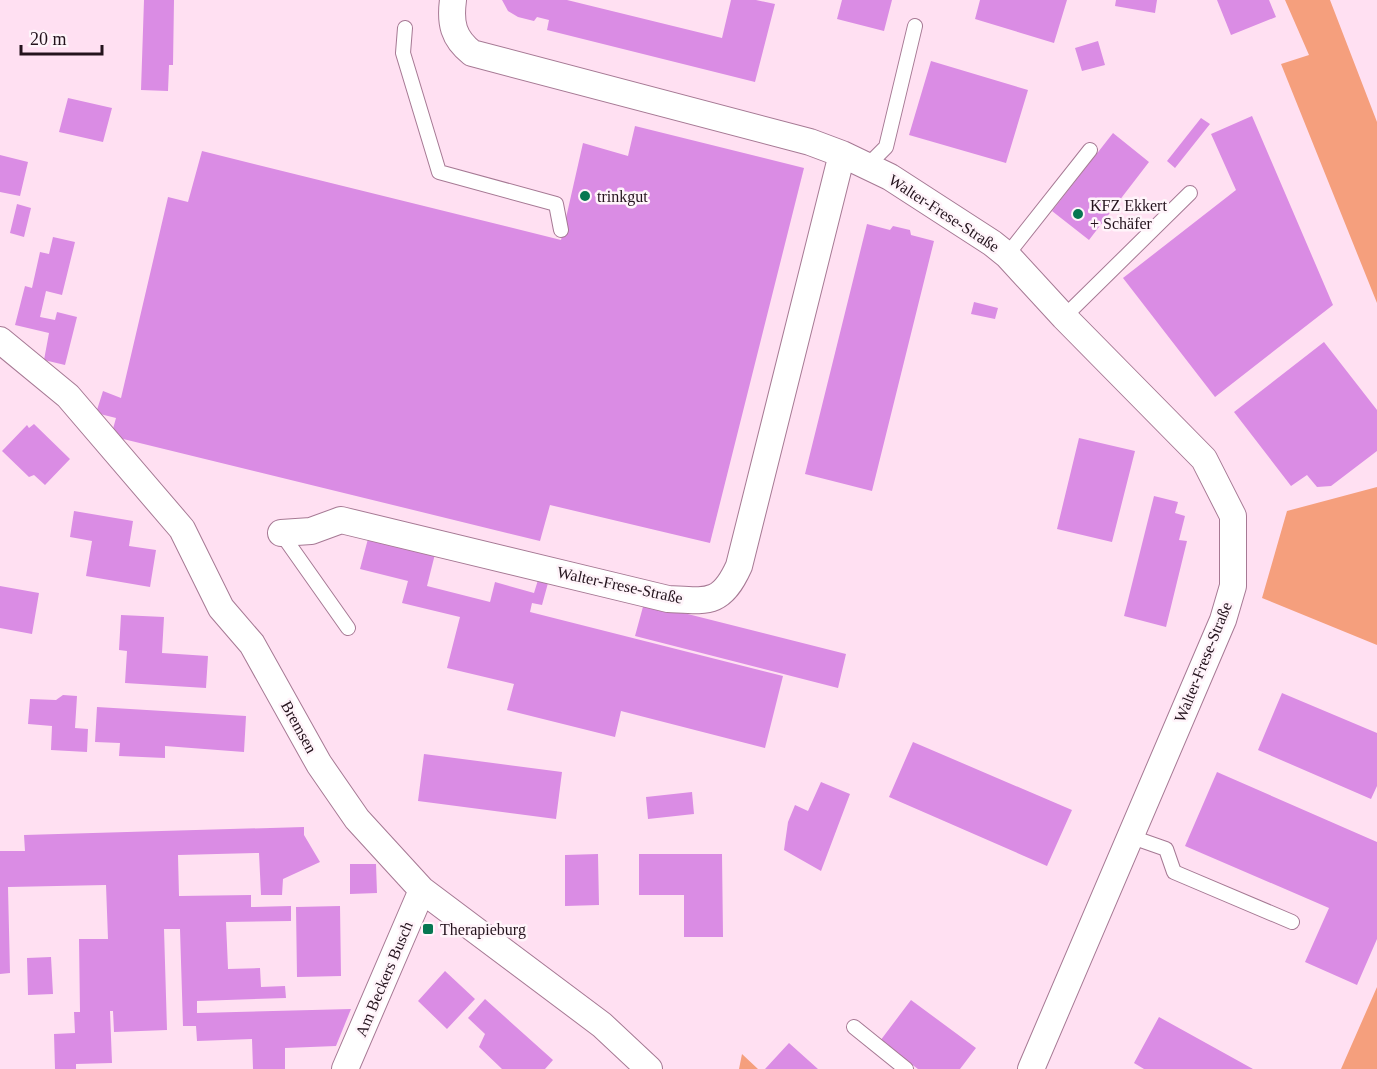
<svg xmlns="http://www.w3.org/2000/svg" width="1377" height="1069" font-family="Georgia,serif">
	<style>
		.green { fill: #f59f7d }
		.building { fill: #da8ce4 }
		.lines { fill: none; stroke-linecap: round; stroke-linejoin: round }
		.service-casing { stroke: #a67994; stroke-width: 16 }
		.minor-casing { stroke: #a67994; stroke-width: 28 }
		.service { stroke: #fff; stroke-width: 14 }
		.minor { stroke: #fff; stroke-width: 26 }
		.poi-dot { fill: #067752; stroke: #fff4fa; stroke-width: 2 }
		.labels { text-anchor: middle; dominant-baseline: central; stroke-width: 5; stroke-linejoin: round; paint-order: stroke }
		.poi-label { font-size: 16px; fill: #24131d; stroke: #fff4fa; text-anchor: start }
		.street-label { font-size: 16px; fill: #24131d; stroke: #fff4fa }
	</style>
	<rect width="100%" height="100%" fill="#ffe0f2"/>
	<!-- green -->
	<path class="green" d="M1285 0H1330L1377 122V303L1281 64 1309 55Z
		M1377 487V645L1262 598 1287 511Z
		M1377 987V1069H1341Z
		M742 1054 758 1069H739Z"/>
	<!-- building -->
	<path class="building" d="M144 0H174L173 65H169L168 91 141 90Z
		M502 0H567L722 38 731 0H756L775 4 755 82 547 30 549 20 537 17 534 21 518 17 508 11Z
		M842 0H892L884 31 837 19Z
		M980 0H1067L1054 43 975 19Z
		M1116 0H1157L1155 13 1115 6Z
		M1217 0H1269L1276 17 1231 35Z
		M1098 41 1105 65 1082 71 1075 48Z
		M931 61 1028 90 1006 163 909 135Z
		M68 98 112 108 103 142 59 132Z
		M1252 116 1333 305 1215 397 1123 278 1236 190 1211 134Z
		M1201 118 1210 124 1175 168 1167 161Z
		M635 126 804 168 710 543 550 505 540 541 111 436 116 418 96 413 103 391 121 398 168 197 188 202 202 151 561 240 583 143 628 156Z
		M1113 133 1149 162 1089 240 1052 211Z
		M0 155 28 162 20 196 0 192Z
		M17 204 31 208 24 237 10 233Z
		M867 224 890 230 893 226 910 230 911 235 934 241 872 491 805 474Z
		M53 237 75 242 62 295 46 291 40 317 55 320 57 312 77 317 65 365 44 360 49 333 15 325 25 286 32 288 40 252 49 254Z
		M974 302 998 308 995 319 971 314Z
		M1324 342 1377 410V451L1331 486 1317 487 1307 475 1291 486 1234 412Z
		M34 424 70 459 45 485 34 475 29 477 2 451 27 425 29 428Z
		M1079 438 1135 451 1112 542 1057 529Z
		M1154 496 1178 502 1175 513 1185 516 1179 540 1187 541 1166 627 1124 616Z
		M74 511 133 521 129 546 156 550 150 587 86 576 92 541 70 537Z
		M369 535 436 550 427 586 490 602 495 582 534 593 538 580 548 583 542 605 532 603 530 612 783 676 765 748 621 711 615 737 507 710 514 684 447 668 460 617 402 603 408 581 360 569Z
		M0 586 39 593 32 634 0 628Z
		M644 603 846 654 838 688 635 636Z
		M121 615 164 617 162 653 208 656 206 688 125 683 127 651 119 650Z
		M1282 693 1377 733V786L1371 799 1258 750Z
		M63 695 77 696 75 728 88 729 87 752 51 750 52 726 28 724 30 699 56 700Z
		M97 707 246 716 244 752 165 746V758L119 756 120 743 95 742Z
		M913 742 1072 810 1047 866 889 797Z
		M424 754 562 772 556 819 418 801Z
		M1217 772 1377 842V939L1357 985 1305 962 1329 908 1185 846Z
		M821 782 850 794 821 871 784 850 788 822 795 805 808 811Z
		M692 792 694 814 648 819 646 797Z
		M304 827V835L320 862 283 879 282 895H261L259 853 178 855 179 896 251 895V907L291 906V921L226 922 228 969 260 968 261 987 285 986 286 998 197 1001V1013L351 1009 336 1046 285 1048V1069H253L252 1039 197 1041 196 1026H183L180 929H164L167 1030 114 1032 113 1011H110L112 1063 76 1064V1069H55L54 1034 75 1033 74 1012H80L79 939H108L106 885 8 887 10 973 0 974V851H25L24 835Z
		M598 854 599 905 565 906V855Z
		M639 854H722L723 937H684V895H639Z
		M350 864H376L377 893 350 894Z
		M340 906 341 976 297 977 296 907Z
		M51 957 53 994 28 995 27 958Z
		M445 971 475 999 447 1029 418 1001Z
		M485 999 553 1060 545 1069H502L479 1047 485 1034 468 1018Z
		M911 1000 976 1048 960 1069H918L880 1041Z
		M1159 1017 1253 1069H1144L1134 1063Z
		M789 1043 818 1069H765Z"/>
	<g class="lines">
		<!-- service casing -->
		<g class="service-casing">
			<path id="service" d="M405 28 403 53 439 172 556 204 561 230
				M867 166 886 147 915 26
				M1007 255 1090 150
				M1064 317 1190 193
				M281 533 348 628
				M1129 836 1166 849 1174 872 1292 922
				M854 1027 906 1069"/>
		</g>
		<!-- minor casing -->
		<g class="minor-casing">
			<path id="minor" d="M453 0C450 23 453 38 472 53L810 142 842 154 890 177 992 243 1007 255 1064 317 1204 459 1233 516V586L1223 620 1031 1069
				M0 340 68 396 182 529 221 608 252 644 319 764 357 819 422 890 602 1025 649 1069
				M281 533 311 531 341 520 668 599C707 601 721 606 739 566L842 154
				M345 1069 422 890"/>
		</g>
		<!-- service -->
		<use href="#service" class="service"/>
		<!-- minor -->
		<use href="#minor" class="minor"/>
	</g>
	<!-- markers -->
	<g class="poi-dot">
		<circle cx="585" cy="196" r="6"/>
		<circle cx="1078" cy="214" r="6"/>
		<rect x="422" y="923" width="12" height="12" rx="3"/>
	</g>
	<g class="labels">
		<!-- poi labels -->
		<g class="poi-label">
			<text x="597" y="196">trinkgut</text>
			<text x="1090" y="205">KFZ Ekkert<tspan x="1090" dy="18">+ Schäfer</tspan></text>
			<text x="440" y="929">Therapieburg</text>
		</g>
		<!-- street labels -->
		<g class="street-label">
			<text transform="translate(944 213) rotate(33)">Walter-Frese-Straße</text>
			<text transform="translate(620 585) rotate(12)">Walter-Frese-Straße</text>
			<text transform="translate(1203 662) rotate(-68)">Walter-Frese-Straße</text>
			<text transform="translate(299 727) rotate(61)">Bremsen</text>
			<text transform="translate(384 979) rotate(-67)">Am Beckers Busch</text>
		</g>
	</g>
	<!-- scale -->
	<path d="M21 45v9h81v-9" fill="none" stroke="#24131d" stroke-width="3"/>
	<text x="30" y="45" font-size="18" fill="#24131d" stroke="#fff4fa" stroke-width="4.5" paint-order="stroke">20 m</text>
</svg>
